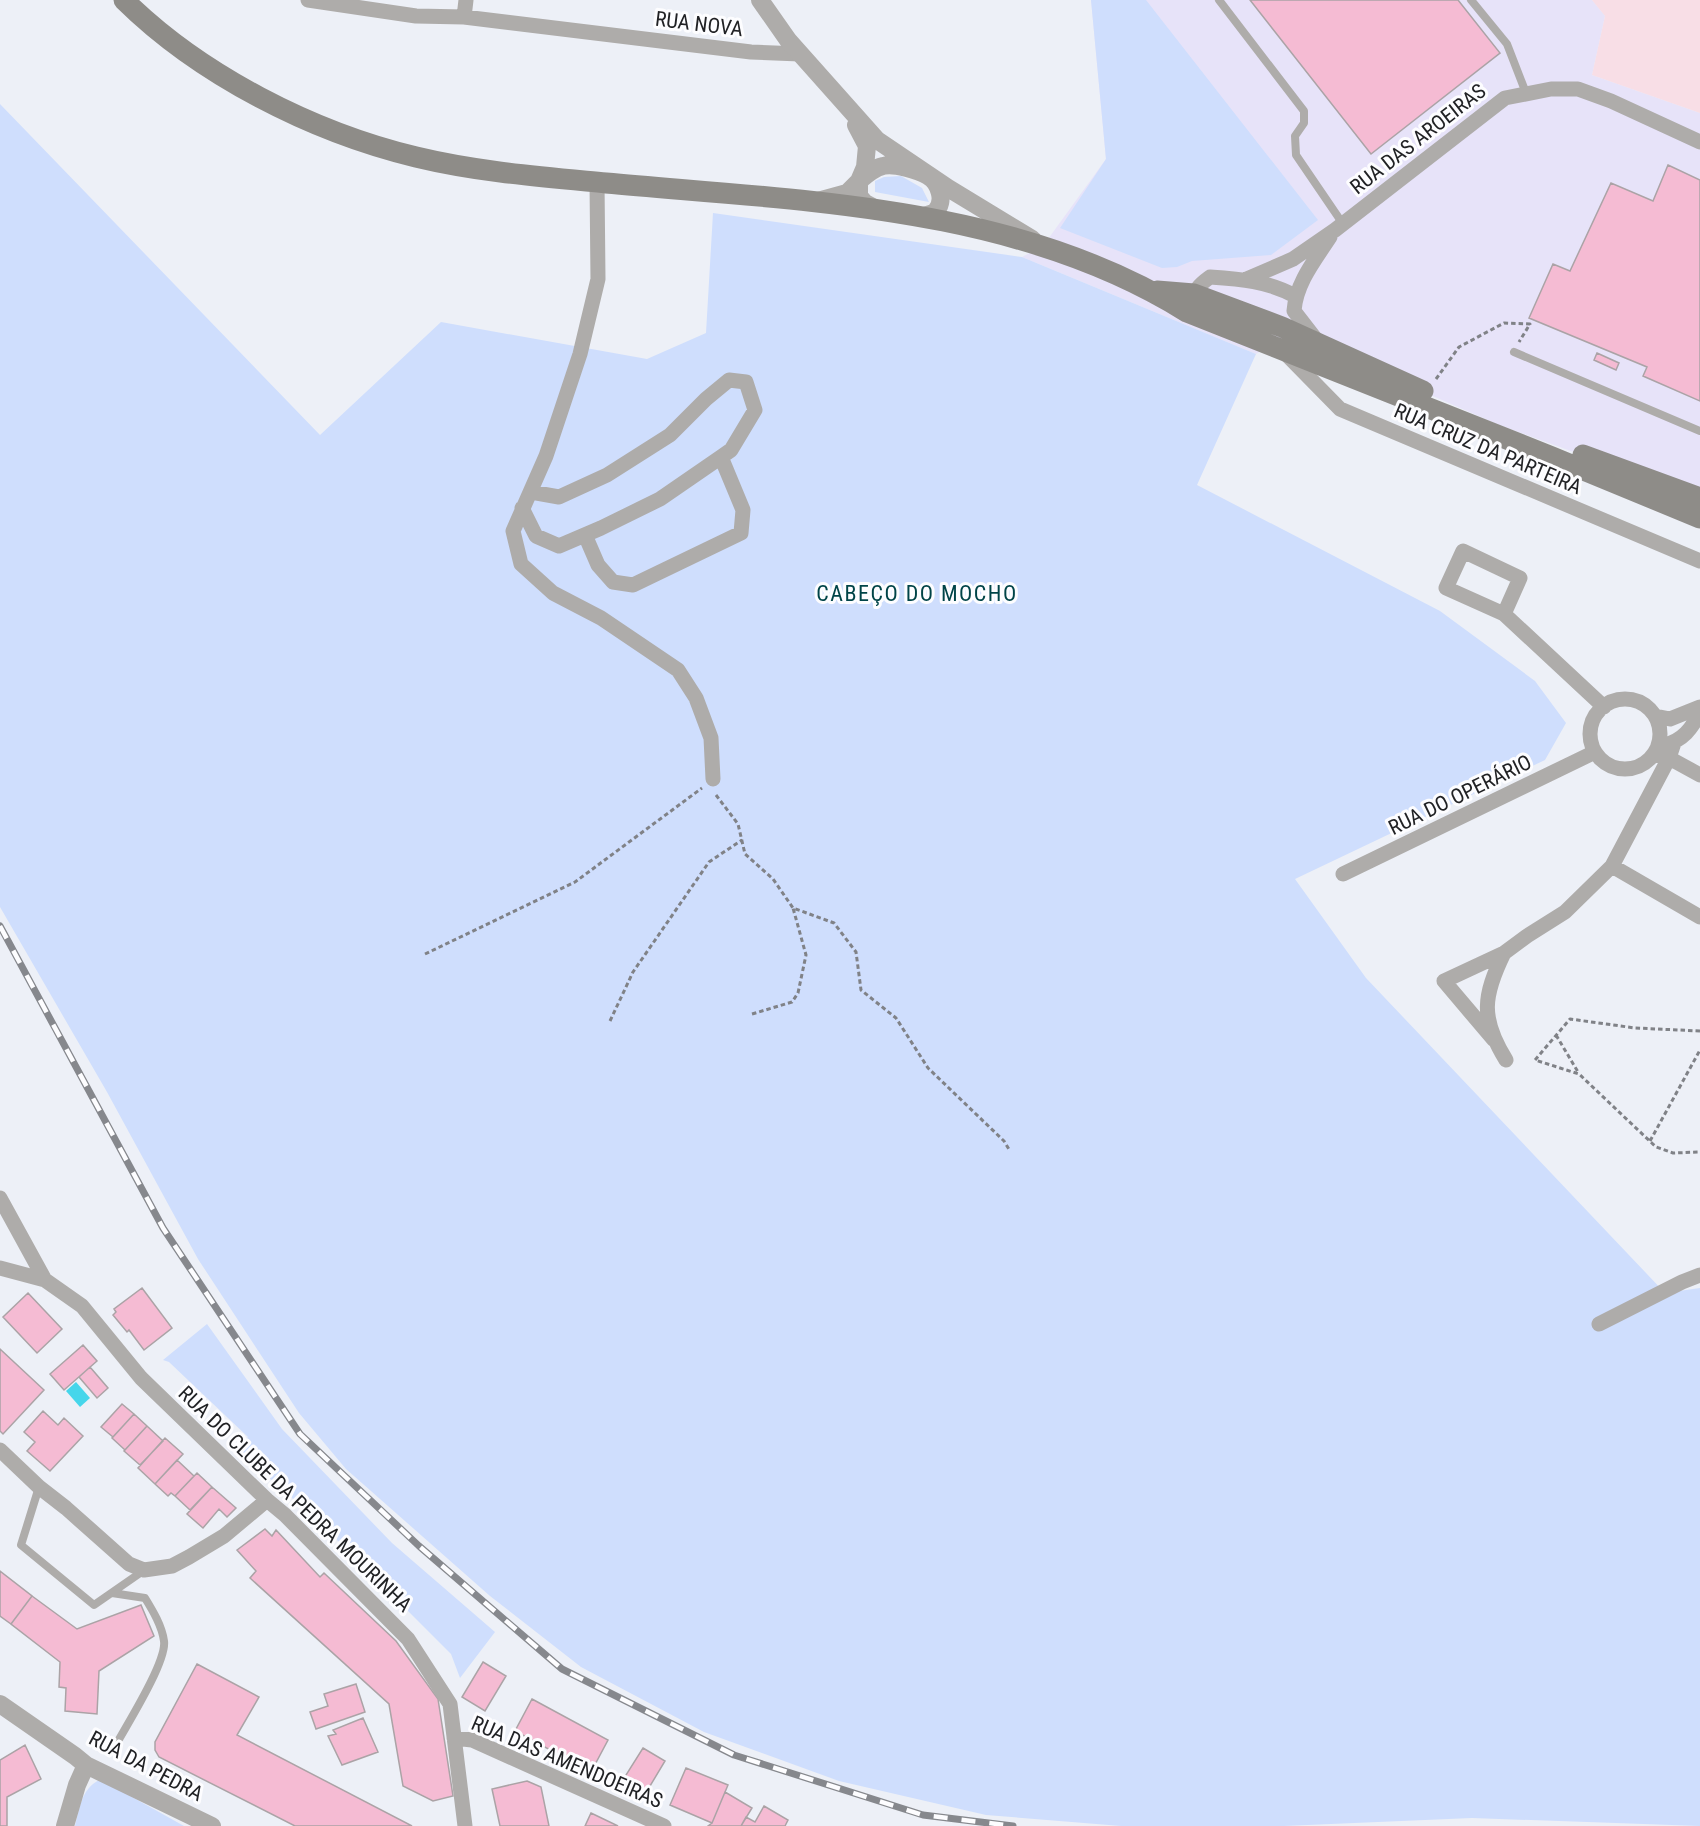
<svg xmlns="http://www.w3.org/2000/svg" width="1700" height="1826" font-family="'Roboto Condensed',sans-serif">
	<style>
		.commercial { fill: #e7e3f9 }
		.industrial { fill: #f8dee6 }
		.green { fill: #cfdefd }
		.water { fill: #46d6eb }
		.building { fill: #f5bbd3; stroke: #aba3a6; stroke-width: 1.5 }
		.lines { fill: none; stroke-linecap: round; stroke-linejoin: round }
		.path { stroke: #808287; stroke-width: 3; stroke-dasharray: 4.5 3; stroke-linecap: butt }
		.service { stroke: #aeacaa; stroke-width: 8 }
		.minor { stroke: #aeacaa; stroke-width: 15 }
		.tertiary { stroke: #aeacaa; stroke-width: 18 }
		.secondary { stroke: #8e8c88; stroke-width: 21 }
		.rail-casing { stroke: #86888d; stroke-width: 7 }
		.rail { stroke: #fdfdff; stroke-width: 4.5; stroke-dasharray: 14; stroke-linecap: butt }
		.labels { text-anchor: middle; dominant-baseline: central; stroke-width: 6; stroke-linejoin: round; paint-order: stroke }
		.street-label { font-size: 21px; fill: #212225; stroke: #fdfdff }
		.neighbourhood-label { font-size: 22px; letter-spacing: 1.5px; fill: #004448; stroke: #fdfdff }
	</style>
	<rect width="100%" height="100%" fill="#edf0f7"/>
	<!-- commercial -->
	<path class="commercial" d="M1091 0H1592L1605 16 1592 75 1700 113V498L1499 425 1426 393 1283 338 1256 354 1022 257 1043 246 1106 159Z"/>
	<!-- industrial -->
	<path class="industrial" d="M1592 0H1700V113L1592 75 1605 16Z"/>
	<!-- green -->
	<path class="green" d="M1091 0H1146L1318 220 1271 255 1192 261 1177 267 1162 268 1060 228 1106 159Z
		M0 104 320 435 441 322 647 359 706 333 713 213 1022 257 1256 354 1197 485 1440 611 1535 681 1566 723 1545 760 1295 879 1366 978 1665 1293 1700 1288V1826L1472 1818 1284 1826H1121L986 1815 839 1781 704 1732 581 1667 490 1596 346 1469 299 1413 198 1259 107 1092 0 907Z
		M901 176 922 188 929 202 875 192V181L884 177Z
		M207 1324 282 1429 392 1543 495 1632 460 1678 451 1654 319 1522 237 1449 248 1437 169 1362 163 1360Z
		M99 1780 107 1783 184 1826H75C80 1807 81 1790 99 1780Z"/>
	<!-- water -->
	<path class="water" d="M76 1382 90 1398 80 1407 66 1391Z"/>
	<!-- building -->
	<path class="building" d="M1250 0H1458L1500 53 1371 154Z
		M1668 165 1700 180V401L1643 376 1647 367 1529 318 1553 264 1570 271 1611 183 1653 201Z
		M1597 353 1619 363 1616 370 1594 360Z
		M142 1288 172 1328 144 1350 129 1330 127 1332 113 1315 116 1312 114 1309Z
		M28 1293 62 1329 37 1353 3 1317Z
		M83 1345 97 1361 64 1390 50 1374Z
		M0 1349 44 1390 3 1434 0 1431Z
		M90 1367 108 1388 97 1398 79 1377Z
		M122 1404 134 1414 113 1437 101 1427Z
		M43 1411 58 1425 64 1418 83 1436 50 1471 27 1451 35 1442 24 1432Z
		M134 1414 147 1426 125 1450 112 1438Z
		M147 1426 163 1441 140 1465 124 1451Z
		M165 1438 183 1454 155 1484 138 1468Z
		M177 1460 194 1476 175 1496 171 1493 168 1496 155 1484Z
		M197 1473 212 1487 190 1510 175 1496Z
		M212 1487 236 1508 227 1517 219 1509 203 1528 187 1514Z
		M265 1529 272 1536 276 1530 320 1577 324 1573 396 1641 438 1699 453 1796 433 1801 403 1786 389 1704 250 1578 256 1571 237 1550Z
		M0 1571 32 1596 11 1624 0 1616Z
		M32 1596 77 1629 141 1605 154 1636 99 1671 97 1714 65 1711 66 1688 59 1687 60 1662 11 1624Z
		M483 1662 506 1676 485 1711 462 1697Z
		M197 1664 259 1697 237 1735 412 1826H295L159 1757 155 1750V1742Z
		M356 1684 365 1712 316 1729 310 1712 328 1706 324 1694Z
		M532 1699 608 1740 591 1772 515 1731Z
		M363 1718 378 1752 342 1765 328 1736 336 1734 333 1730Z
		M25 1745 41 1779 7 1797V1826H0V1760Z
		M643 1748 665 1761 644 1796 621 1783Z
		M686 1768 728 1785 712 1823 670 1805Z
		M527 1781 541 1787 549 1826H500L492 1789Z
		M725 1792 752 1808 741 1826H708L712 1823Z
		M764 1806 788 1820 785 1826H741L746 1817 755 1822Z
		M591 1813 618 1826H585Z"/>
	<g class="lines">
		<!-- path -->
		<path class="path" d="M1436 379 1459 347 1504 323 1530 324 1519 342
			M716 795 738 824 745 854 773 879 793 908 834 923 856 952 861 990 896 1018 928 1068 1004 1141 1010 1151
			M425 954 575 882 702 788
			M752 1014 792 1002 798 993 806 955 793 908
			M610 1021 633 972 709 862 742 840
			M1700 1031 1635 1028 1570 1019 1535 1060 1579 1074 1656 1147 1673 1153 1700 1152
			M1556 1035 1578 1072
			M1650 1141 1700 1050"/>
		<!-- service -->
		<path class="service" d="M1219 0 1304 111V123L1295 136 1296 155 1343 224
			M1471 0 1507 44 1526 93
			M1514 352 1700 431
			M39 1487 21 1545 94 1605 143 1571
			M112 1593 145 1598C153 1611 162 1626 164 1641 167 1661 128 1723 117 1743"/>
		<!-- minor -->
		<path class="minor" d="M308 0 416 16 464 17 751 52 800 54
			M464 17 466 0
			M597 182 598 279 580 354 546 456 513 531 521 564 553 593 601 618 678 670 696 698 711 738 713 779
			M1247 279 1293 259 1335 230 1505 98 1551 89H1578L1611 101 1700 142
			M1195 304C1193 290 1199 285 1210 277 1240 279 1268 281 1295 296
			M1318 342 1294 311C1296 283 1315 260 1330 237
			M1286 354 1340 409 1700 561
			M522 508 536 536 559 546 601 528 660 499 721 457 731 450 755 410 746 382 729 380 706 399 670 435 607 475 559 497 531 492
			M585 535 598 565 613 582 633 585 741 533 743 510 721 457
			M1504 614 1520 578 1463 551 1446 588 1504 614 1604 707
			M1590 734a35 35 0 1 1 70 0a35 35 0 1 1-70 0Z
			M1655 716 1670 719 1700 707
			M1674 743 1669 758 1612 866 1700 917
			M1664 745C1683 741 1692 728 1700 712
			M1660 756 1669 758 1700 775
			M1343 874 1595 752
			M1504 953 1527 936 1565 912 1612 866
			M1494 1040 1444 981 1504 953C1483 996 1480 1018 1506 1060
			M0 1198 45 1280
			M0 1268 45 1280 82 1306 141 1378 267 1500 285 1515 408 1639 450 1704 465 1826
			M1599 1324 1682 1282 1700 1275
			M0 1450 39 1487 66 1508 129 1564 144 1570 172 1566 189 1557 224 1536 267 1500
			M454 1738 472 1740 664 1826"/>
		<!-- tertiary -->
		<path class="tertiary" d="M760 0 788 40 877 140 948 188 1032 239
			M818 201 847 193 859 181 865 167 867 146 856 125
			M880 211 865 203 859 196V181C866 175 874 168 883 166 893 163 919 170 928 176 939 182 946 202 935 212 932 214 926 215 922 217
			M0 1704 75 1756 86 1765 212 1826
			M65 1826 77 1785 86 1765"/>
		<!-- secondary -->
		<path class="secondary" d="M124 0C200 75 312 132 416 157 478 172 543 177 606 183 802 201 1016 205 1187 312L1552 457 1700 518
			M1157 291 1194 294 1282 327 1423 391
			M1583 455 1700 498"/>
		<!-- rail casing -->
		<g class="rail-casing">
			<path id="rail" d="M0 926 163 1228 300 1434 419 1546 562 1669 734 1755 923 1815 1013 1826"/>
		</g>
		<!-- rail -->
		<use href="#rail" class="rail"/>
	</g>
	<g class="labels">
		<!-- street labels -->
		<g class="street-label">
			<text transform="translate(699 24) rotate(7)">RUA NOVA</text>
			<text transform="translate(1418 139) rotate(-38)">RUA DAS AROEIRAS</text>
			<text transform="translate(1488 449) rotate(23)">RUA CRUZ DA PARTEIRA</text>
			<text transform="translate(1460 795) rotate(-26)">RUA DO OPERÁRIO</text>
			<text transform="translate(295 1499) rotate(44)">RUA DO CLUBE DA PEDRA MOURINHA</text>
			<text transform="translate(567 1762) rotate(23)">RUA DAS AMENDOEIRAS</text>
			<text transform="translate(146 1766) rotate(28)">RUA DA PEDRA</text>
		</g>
		<!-- neighbourhood labels -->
		<g class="neighbourhood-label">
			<text x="917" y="593">CABEÇO DO MOCHO</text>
		</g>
	</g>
</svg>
